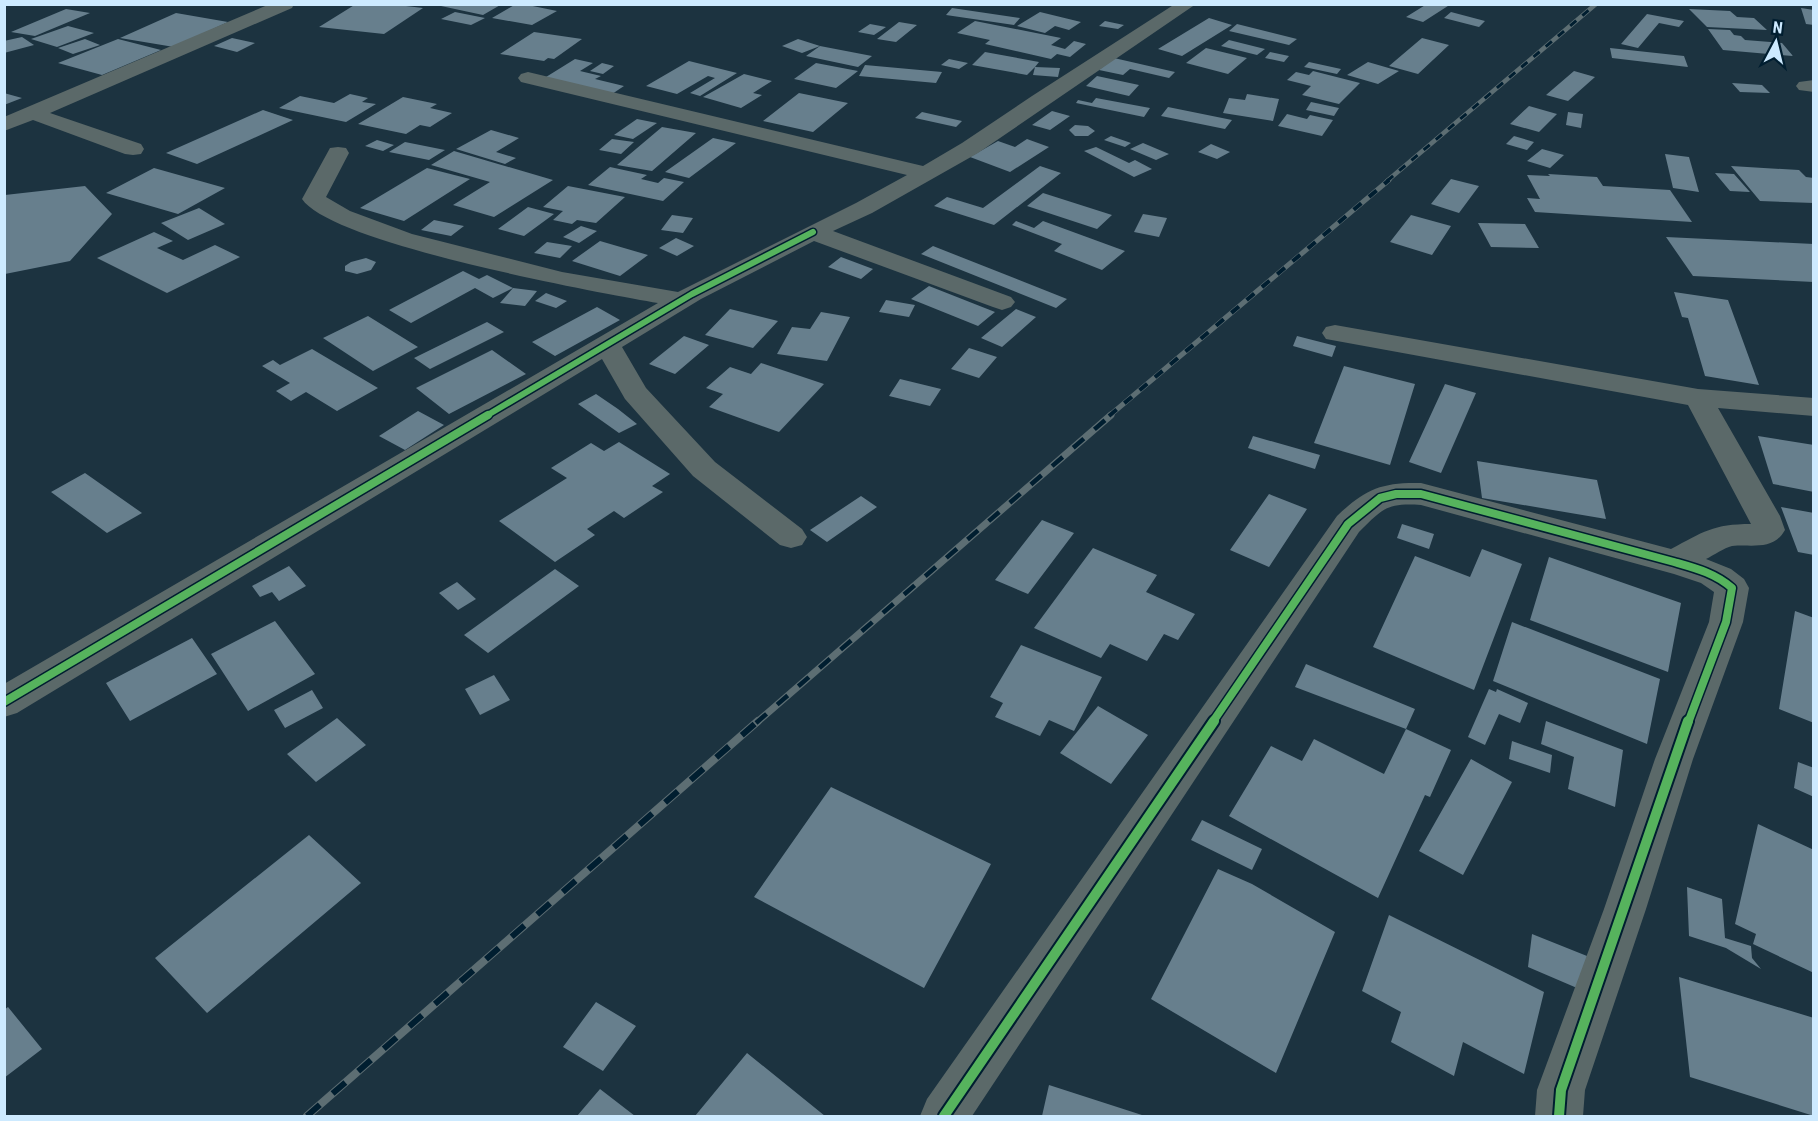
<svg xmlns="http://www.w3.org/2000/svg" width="1818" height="1121" font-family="'Roboto Condensed',sans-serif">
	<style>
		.building { fill: #677f8d }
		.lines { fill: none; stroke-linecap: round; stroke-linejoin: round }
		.street { fill: #5b6969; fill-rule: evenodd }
		.rail-far3-casing { stroke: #5d6e73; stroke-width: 4.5 }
		.rail-far2-casing { stroke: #5d6e73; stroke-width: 5 }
		.rail-far1-casing { stroke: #5d6e73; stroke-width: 7 }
		.rail-casing { stroke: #5d6e73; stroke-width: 8 }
		.rail-far3 { stroke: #001e30; stroke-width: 3; stroke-dasharray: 8; stroke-linecap: butt }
		.rail-far2 { stroke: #001e30; stroke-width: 4; stroke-dasharray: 10; stroke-linecap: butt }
		.rail-far1 { stroke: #001e30; stroke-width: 4.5; stroke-dasharray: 14; stroke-linecap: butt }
		.rail { stroke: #001e30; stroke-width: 6; stroke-dasharray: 17; stroke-linecap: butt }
		.cycleway-far2-casing { stroke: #001e30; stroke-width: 9 }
		.cycleway-far1-casing { stroke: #001e30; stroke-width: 11 }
		.cycleway-casing { stroke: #001e30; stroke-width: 14 }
		.cycleway-far2 { stroke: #56b35d; stroke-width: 6 }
		.cycleway-far1 { stroke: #56b35d; stroke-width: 8 }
		.cycleway { stroke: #56b35d; stroke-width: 10 }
	</style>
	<rect width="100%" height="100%" fill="#1c3340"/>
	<!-- building -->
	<path class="building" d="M356 4H389L423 8 384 34 319 27Z
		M444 4H502L483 15 441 6Z
		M516 4H523L557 11 532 25 492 18Z
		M1427 4H1451L1423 22 1406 17Z
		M952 8 1020 18 1014 25 946 15Z
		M1801 8 1814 10V25L1806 24Z
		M66 9 90 13 35 36 11 32Z
		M1689 9 1730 11 1737 17 1754 18 1767 30 1707 27Z
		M455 12 485 18 471 25 441 19Z
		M1040 12 1081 22 1069 30 1055 26 1045 33 1017 26Z
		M1451 12 1485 21 1479 27 1444 18Z
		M176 13 228 22 174 47 120 38Z
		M1647 14 1684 21 1679 27 1659 23 1638 48 1621 44Z
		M1209 18 1232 25 1182 56 1158 49Z
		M975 21 1061 38 1051 45 1065 49 1074 41 1086 44 1070 57 1057 54 1051 59 985 44 990 40 957 33Z
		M1105 21 1124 25 1118 29 1099 26Z
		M899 22 917 25 896 42 877 39Z
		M870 24 886 27 874 35 858 32Z
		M1237 24 1297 39 1289 45 1229 31Z
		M68 26 94 33 57 47 31 39Z
		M1708 29 1730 30 1734 35 1741 36 1745 40 1782 43 1793 56 1723 50Z
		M534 32 582 39 554 59 548 58 544 61 500 54Z
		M22 37 34 45 4 53V41Z
		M232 38 255 43 237 52 214 46Z
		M1422 38 1449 45 1418 74 1389 66Z
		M85 39 100 45 73 54 58 48Z
		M118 39 161 50 102 75 58 63Z
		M798 39 820 46 872 56 858 67 806 56 820 46 802 53 782 46Z
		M1229 40 1265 49 1257 55 1221 46Z
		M1206 48 1247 58 1228 74 1186 63Z
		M1610 48 1684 56 1688 67 1612 58Z
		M985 52 1039 62 1035 67 1060 68 1058 77 1033 75 1035 67 1027 75 972 65Z
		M1270 52 1289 56 1284 62 1265 58Z
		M1114 58 1175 72 1169 78 1130 69 1123 75 1099 70Z
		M575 59 593 63 580 71 601 76 595 79 624 86 609 96 546 77Z
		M949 59 968 63 959 69 941 65Z
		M689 61 737 73 700 96 690 93 715 78 708 76 677 94 646 86Z
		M1309 62 1341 69 1337 74 1304 67Z
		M1368 62 1399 71 1378 84 1347 75Z
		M602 63 614 66 603 74 590 71Z
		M816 63 858 71 836 88 794 79Z
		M865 65 942 72 936 83 859 76Z
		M1313 71 1360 83 1339 104 1302 95 1311 86 1287 80 1296 72 1309 75Z
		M1574 71 1595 77 1568 101 1546 95Z
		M744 74 772 81 753 93 762 95 741 108 703 97Z
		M1097 76 1139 85 1129 96 1086 86Z
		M1732 83 1762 85 1770 93 1740 92Z
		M4 93 22 98 4 105Z
		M799 93 848 103 813 132 763 121Z
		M350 94 368 98 362 102 376 104 346 122 279 108 300 96 334 103Z
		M1247 94 1279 99 1273 121 1223 113 1229 98 1245 100Z
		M403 97 437 104 430 108 452 113 430 127 420 125 406 134 358 124Z
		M1096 98 1150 108 1144 117 1076 103 1078 100 1092 103Z
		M1311 102 1339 108 1334 116 1306 110Z
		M1529 106 1557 114 1539 132 1510 124Z
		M1168 107 1232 120 1225 129 1161 116Z
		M263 110 293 120 197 164 166 153Z
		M1052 111 1070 116 1050 130 1032 125Z
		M922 112 962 121 956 127 915 118Z
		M1568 112 1583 114 1581 128 1566 125Z
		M1287 114 1307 119 1310 115 1333 120 1322 136 1278 126Z
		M637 119 657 123 633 139 614 135Z
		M1075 125 1088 126 1095 131 1088 136H1075L1069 130Z
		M662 127 696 133 652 171 617 165Z
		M491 130 519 138 496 152 516 158 505 164 456 149Z
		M1111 136 1131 143 1125 147 1104 140Z
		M1514 136 1534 142 1527 150 1506 144Z
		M713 138 736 143 689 178 665 172Z
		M612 139 634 142 621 154 599 150Z
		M1027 139 1049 147 1010 172 970 157 998 141 1015 147Z
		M377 140 394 145 383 151 365 146Z
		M405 142 445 150 429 160 389 152Z
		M1143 143 1169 154 1156 160 1130 149Z
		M1211 144 1230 152 1217 159 1198 152Z
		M1096 147 1129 163 1135 160 1152 169 1134 177 1084 151Z
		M1542 149 1564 155 1550 168 1527 161Z
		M454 151 553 180 494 217 453 205 490 182 431 165Z
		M1665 154 1689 157 1699 192 1673 188Z
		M1040 166 1061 173 994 225 934 206 947 197 983 208Z
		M1731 166 1799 170 1806 177 1814 178V203L1760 201Z
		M610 167 647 175 641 179 658 183 664 178 684 182 663 201 588 185Z
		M154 168 225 188 178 214 106 193Z
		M427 168 470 179 404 221 360 208Z
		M1715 173 1734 174 1750 192 1730 191Z
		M1548 174 1597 177 1603 186 1670 190 1692 222 1535 212 1527 198 1540 199 1527 175 1550 176Z
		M1451 179 1479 186 1459 213 1431 204Z
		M85 186 112 214 70 261 5 274V195Z
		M568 186 625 197 596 223 577 220 572 224 553 220 563 211 543 207Z
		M1043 193 1112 215 1097 229 1027 206Z
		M528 207 554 214 524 236 498 229Z
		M199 208 225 224 188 240 161 223Z
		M1143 214 1167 218 1159 237 1134 232Z
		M672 215 693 218 683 233 661 230Z
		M1411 215 1451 226 1432 255 1390 242Z
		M434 220 464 226 451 236 421 230Z
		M1016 221 1034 228 1043 221 1125 251 1102 270 1054 251 1062 244 1012 225Z
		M1478 223 1525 224 1539 248 1491 247Z
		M581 226 597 231 579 243 563 237Z
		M154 232 173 241 157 248 183 260 215 245 240 257 167 293 97 258Z
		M1666 237 1814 244V282L1693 276Z
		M676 238 694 246 677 256 659 248Z
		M600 241 648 255 620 276 572 261Z
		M547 242 572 246 560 258 534 253Z
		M933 246 1067 299 1056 308 921 254Z
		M841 257 873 269 861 279 828 267Z
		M366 258 376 262 371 270 357 274 345 271V266L351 262Z
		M463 271 479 279 487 275 513 288 493 298 475 288 411 323 389 310Z
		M929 286 995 312 978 326 911 299Z
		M513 288 537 291 525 306 500 303Z
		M1674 292 1728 300 1759 385 1705 376 1688 318 1682 317Z
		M546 293 567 301 556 308 535 301Z
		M886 300 915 305 909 317 879 312Z
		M597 307 620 320 555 356 532 342Z
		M730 309 778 321 753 348 705 335Z
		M1016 309 1036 317 1002 347 981 338Z
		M821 312 850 317 827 361 777 354 792 327 810 329Z
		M368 316 418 347 373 371 323 338Z
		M487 322 504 332 430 369 414 358Z
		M684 336 709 345 675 374 649 364Z
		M1297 336 1336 346 1332 357 1293 346Z
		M969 348 997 357 979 378 951 369Z
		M312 349 378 388 337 411 306 392 291 401 276 391 290 383 262 366 273 360 280 365Z
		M492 350 526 374 449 414 416 388Z
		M761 363 824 384 779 432 709 407 723 394 706 388 730 367 751 374Z
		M1344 366 1415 384 1390 465 1314 443Z
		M900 379 941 389 930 406 889 396Z
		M1445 384 1476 393 1441 473 1409 462Z
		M596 394 618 409 637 424 619 433 578 404Z
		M418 411 444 425 405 450 379 436Z
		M1253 436 1320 455 1315 469 1248 448Z
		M1758 436 1814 445V492L1773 484Z
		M619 442 670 474 652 486 663 492 624 518 614 511 587 529 595 535 555 562 499 521 567 478 551 468 591 443 604 451Z
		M1477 461 1597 480 1606 519 1482 498Z
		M85 473 142 513 107 533 51 492Z
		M1269 494 1307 509 1269 567 1230 550Z
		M861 496 877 507 827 542 810 530Z
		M1781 507 1814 513V555L1798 552Z
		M1042 520 1074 533 1028 594 995 580Z
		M1402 524 1434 534 1429 549 1397 538Z
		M1093 548 1157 575 1146 592 1195 614 1178 640 1164 634 1147 661 1110 644 1101 658 1034 628Z
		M1482 549 1522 564 1474 690 1373 647 1415 556 1470 577Z
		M1549 557 1681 603 1668 672 1530 620Z
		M289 566 306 586 279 601 272 592 260 597 252 586Z
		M555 569 579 586 488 653 464 635Z
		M457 582 476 599 458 610 439 593Z
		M1795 611 1814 618V723L1779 709Z
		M275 621 315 674 248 711 211 654Z
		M1512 622 1660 679 1647 744 1493 681Z
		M192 638 217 674 130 721 106 683Z
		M1021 645 1102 677 1074 731 1049 720 1040 736 995 717 1003 703 990 697Z
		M1306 664 1415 709 1406 729 1295 687Z
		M494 675 510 700 480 715 465 689Z
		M1489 689 1496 692 1497 689 1528 703 1520 723 1499 714 1485 745 1468 737Z
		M312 690 323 708 285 728 274 710Z
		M1098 706 1148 735 1111 784 1060 753Z
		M337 718 366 745 316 782 287 754Z
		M1546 721 1623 750 1615 807 1568 789 1574 757 1541 744Z
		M1406 729 1451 750 1430 797 1425 795 1378 898 1229 816 1271 746 1302 761 1314 739 1384 774Z
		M1512 741 1552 755 1550 773 1509 759Z
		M1471 759 1512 782 1463 875 1419 851Z
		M1798 762 1814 768V797L1794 788Z
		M831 787 991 864 924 988 754 897Z
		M1202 820 1262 849 1252 870 1191 840Z
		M1758 824 1814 850V973L1753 944 1756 934 1735 924Z
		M309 835 361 883 207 1013 155 958Z
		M1218 869 1252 884 1335 932 1276 1073 1151 999Z
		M1687 887 1722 899 1725 938 1751 946 1752 958 1761 969 1726 948 1689 936Z
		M1389 915 1544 992 1524 1074 1463 1042 1454 1076 1391 1042 1401 1012 1362 991Z
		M1532 934 1587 956 1584 991 1528 967Z
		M1679 977 1814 1018V1116L1690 1077Z
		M596 1002 636 1026 603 1071 563 1047Z
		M8 1007 42 1049 4 1078V1010Z
		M747 1053 825 1116H695Z
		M1049 1085 1145 1116H1042Z
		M600 1089 635 1116H577Z"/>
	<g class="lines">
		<!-- street -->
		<path class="street" d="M270 4H294L292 8 50 113 141 144 144 149 141 154 133 155 125 154 33 120 4 131V117Z
			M1175 4H1196L978 153 872 213 833 231 1011 297 1015 302 1011 307 1002 310 993 307 814 241 701 299 622 347 646 388 715 462 802 529 807 537 802 545 791 548 780 545 693 476 625 399 602 359 17 713 4 717V684L658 303C596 292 332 244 302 199L330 148 338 147 346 148 349 153 326 197 350 211 412 234 562 272 678 292 856 203 907 175 521 82 518 78 521 74 528 72 923 166 962 143 1032 96Z
			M1814 80V92L1799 90 1796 86 1799 82Z
			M1335 325 1698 389 1814 398V416L1718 408 1780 516 1785 530C1773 551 1753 544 1732 546 1724 548 1714 555 1706 559L1731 569 1744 579 1749 588 1743 622 1693 759 1646 909 1585 1090 1583 1116H1535L1537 1090 1604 909 1655 759 1709 622 1714 592 1701 583 1674 574 1421 505C1387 503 1383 508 1359 532L972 1116H920L927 1099 1337 516C1365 489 1382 482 1421 483L1671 549C1703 532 1713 524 1751 524L1688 405 1326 339 1322 333 1326 327Z"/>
		<!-- rail-far3 casing -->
		<g class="rail-far3-casing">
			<path id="rail-far3" d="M1387 181 1596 4"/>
		</g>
		<!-- rail-far2 casing -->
		<g class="rail-far2-casing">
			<path id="rail-far2" d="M1109 416 1389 180"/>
		</g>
		<!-- rail-far1 casing -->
		<g class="rail-far1-casing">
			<path id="rail-far1" d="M756 723 1111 415"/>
		</g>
		<!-- rail casing -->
		<g class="rail-casing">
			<path id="rail" d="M307 1116 758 721"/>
		</g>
		<!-- rail-far3 -->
		<use href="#rail-far3" class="rail-far3"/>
		<!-- rail-far2 -->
		<use href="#rail-far2" class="rail-far2"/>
		<!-- rail-far1 -->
		<use href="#rail-far1" class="rail-far1"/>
		<!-- rail -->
		<use href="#rail" class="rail"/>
		<!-- cycleway-far2 casing -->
		<g class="cycleway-far2-casing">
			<path id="cycleway-far2" d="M486 416 692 294 813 232"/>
		</g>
		<!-- cycleway-far1 casing -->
		<g class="cycleway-far1-casing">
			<path id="cycleway-far1" d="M4 702 488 415
				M1212 723 1348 524 1380 498 1396 494H1421L1674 562C1695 568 1715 573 1732 588L1726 622 1688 723"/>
		</g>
		<!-- cycleway casing -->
		<g class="cycleway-casing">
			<path id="cycleway" d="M944 1116 1214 721
				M1559 1116 1561 1090 1688 721"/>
		</g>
		<!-- cycleway-far2 -->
		<use href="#cycleway-far2" class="cycleway-far2"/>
		<!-- cycleway-far1 -->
		<use href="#cycleway-far1" class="cycleway-far1"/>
		<!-- cycleway -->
		<use href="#cycleway" class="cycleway"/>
	</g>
	<!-- border -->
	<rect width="1818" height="1121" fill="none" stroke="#cdeaff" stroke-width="12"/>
	<!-- north arrow -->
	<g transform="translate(1776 42) rotate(7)" stroke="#001e30" stroke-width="4.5" paint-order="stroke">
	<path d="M0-4.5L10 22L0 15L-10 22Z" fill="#cdeaff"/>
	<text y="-9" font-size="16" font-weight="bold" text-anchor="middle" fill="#cdeaff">N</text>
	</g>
</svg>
